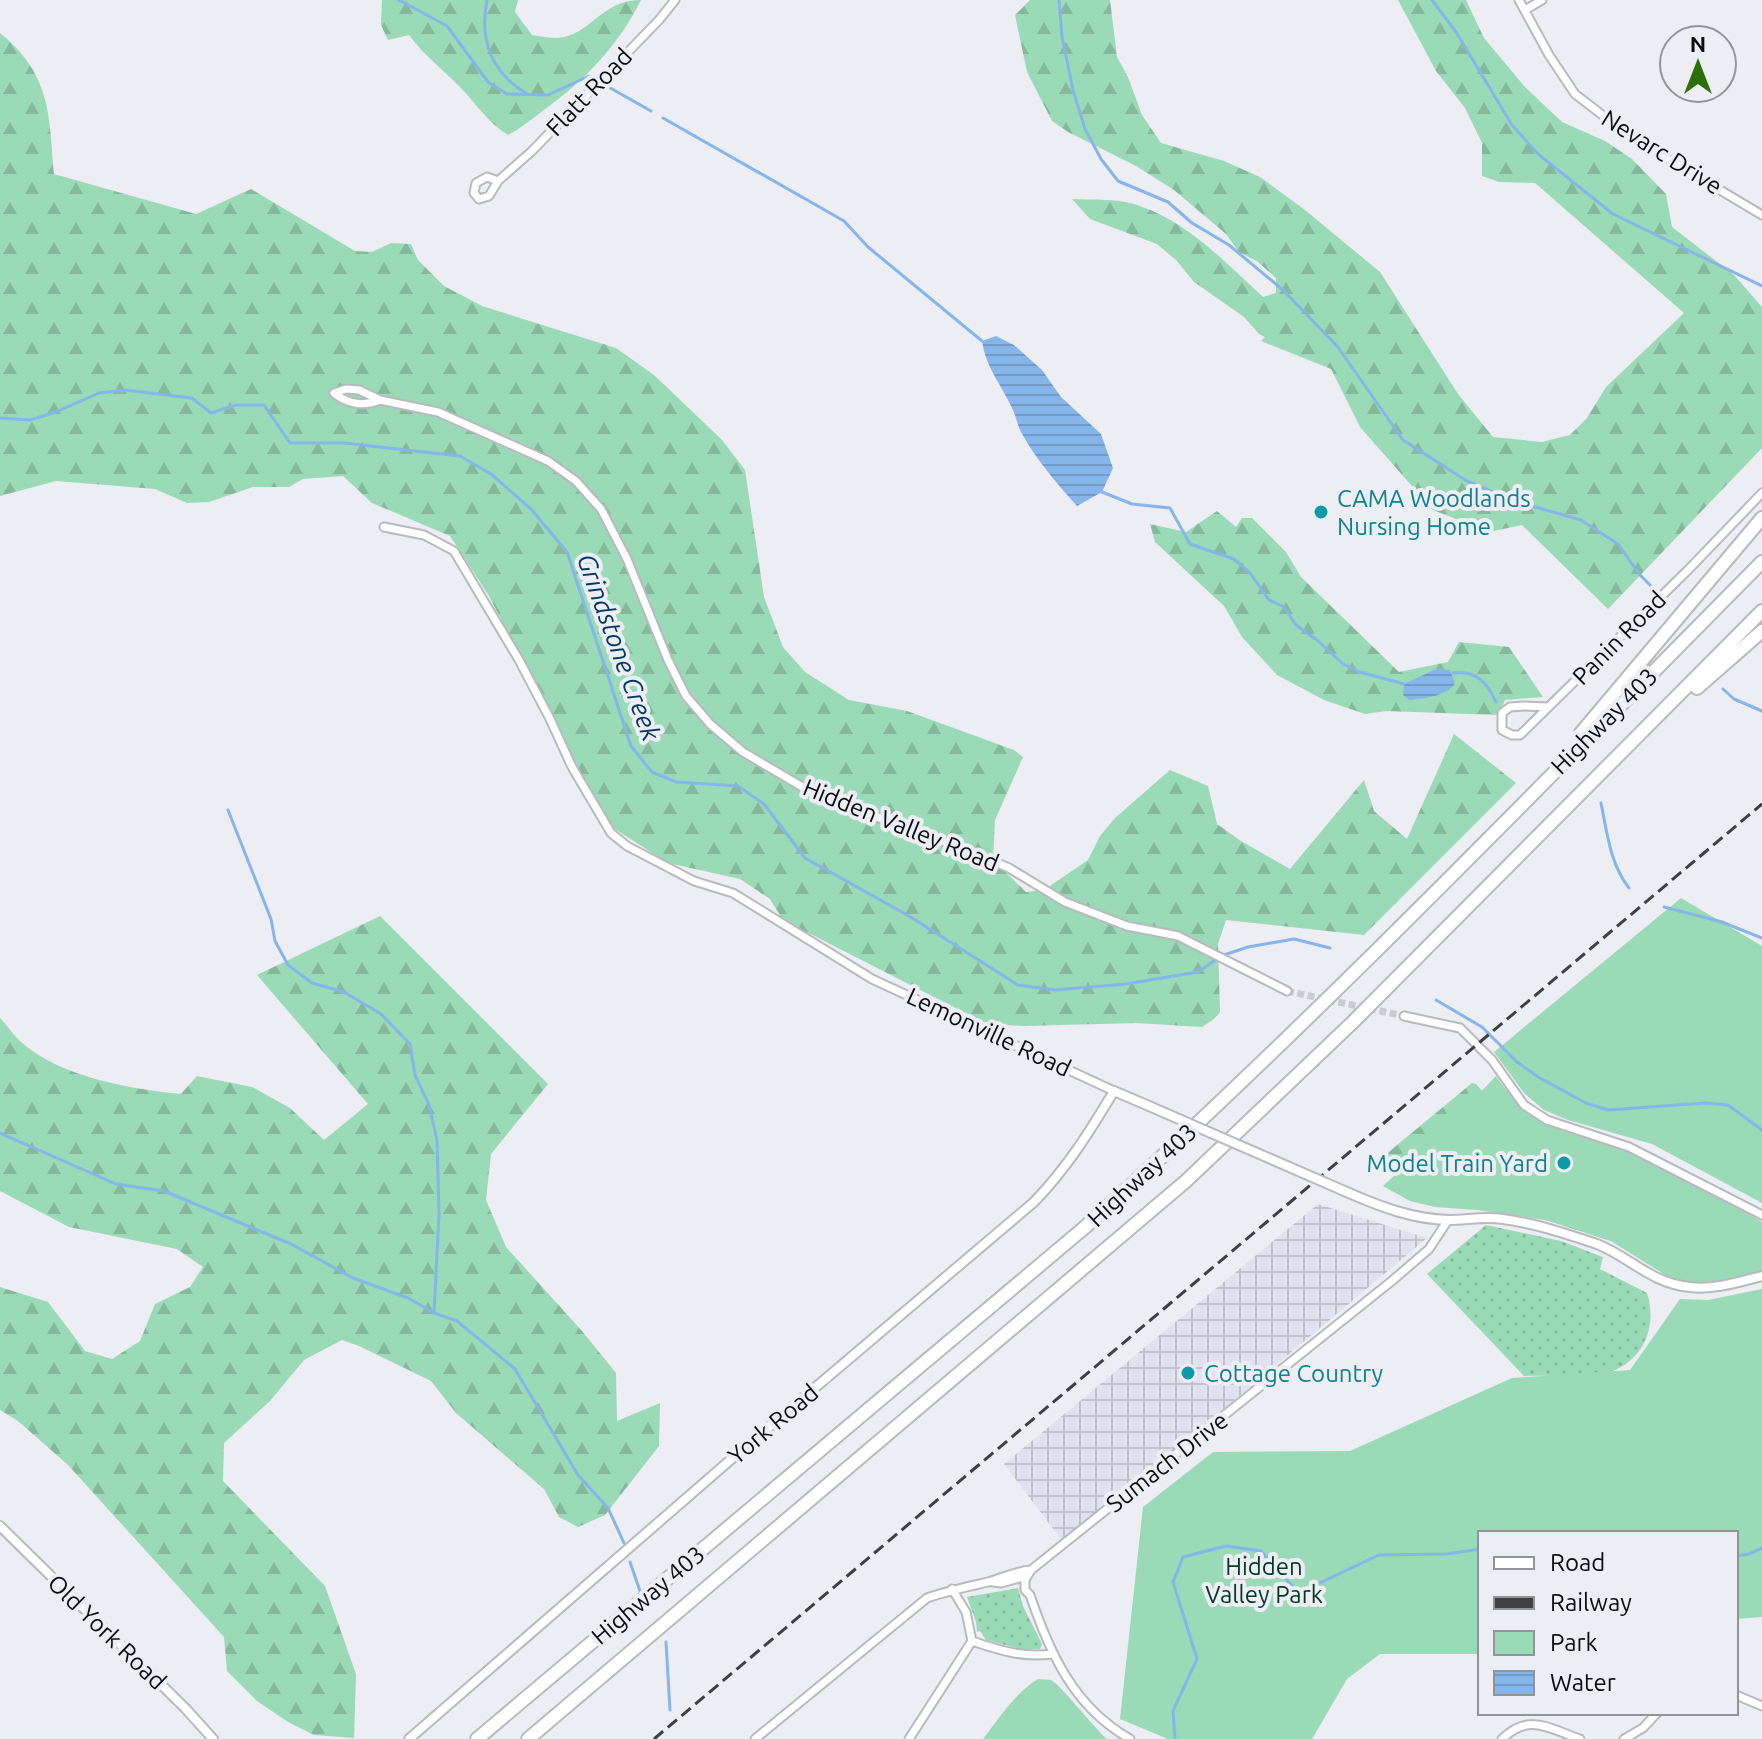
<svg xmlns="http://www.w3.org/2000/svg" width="1762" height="1739" font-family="Ubuntu,sans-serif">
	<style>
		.industrial { fill: url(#industrial-grid) }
		.grass { fill: url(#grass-dots) }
		.forest { fill: url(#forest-firs) }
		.green { fill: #9adab6 }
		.water { fill: url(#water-rules) }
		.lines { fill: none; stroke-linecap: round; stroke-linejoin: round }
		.stream { stroke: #86b5e9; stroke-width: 3 }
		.minor-tunnel { stroke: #cbcbd2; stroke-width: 7; stroke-dasharray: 7 3.5; stroke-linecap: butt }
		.minor-casing { stroke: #b9b9c0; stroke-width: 11 }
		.tertiary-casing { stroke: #b9b9c0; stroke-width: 12 }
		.motorway-casing { stroke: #b9b9c0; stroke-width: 16 }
		.minor { stroke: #fff; stroke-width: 7 }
		.tertiary { stroke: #fff; stroke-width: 8 }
		.motorway { stroke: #fff; stroke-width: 12 }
		.rail { stroke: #404043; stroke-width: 3; stroke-dasharray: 12 6; stroke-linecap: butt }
		.tertiary-bridge-casing { stroke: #b9b9c0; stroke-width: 12; stroke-linecap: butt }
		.tertiary-bridge { stroke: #fff; stroke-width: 8 }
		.culture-dot { fill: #0f9aa8; stroke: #ededf4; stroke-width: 3 }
		.labels { text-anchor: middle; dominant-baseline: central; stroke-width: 8; stroke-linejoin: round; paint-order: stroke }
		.street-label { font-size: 24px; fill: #0c0c0e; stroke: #ededf4 }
		.culture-label { font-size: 24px; fill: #0d838f; stroke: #ededf4; text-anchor: start }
		.park-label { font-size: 24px; fill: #003a22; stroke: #ededf4 }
		.water-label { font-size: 26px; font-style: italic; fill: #033867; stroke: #ededf4 }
	</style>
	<defs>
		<pattern id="industrial-grid" width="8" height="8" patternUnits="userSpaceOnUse" patternTransform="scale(2)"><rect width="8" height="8" fill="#e2e1f0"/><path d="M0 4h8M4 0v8" fill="none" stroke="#c1c0cd"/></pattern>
		<pattern id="grass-dots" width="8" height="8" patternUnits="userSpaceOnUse" patternTransform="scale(2)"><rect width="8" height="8" fill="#9adab6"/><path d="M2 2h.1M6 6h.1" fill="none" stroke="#84ba9b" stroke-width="1.8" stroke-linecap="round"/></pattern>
		<pattern id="forest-firs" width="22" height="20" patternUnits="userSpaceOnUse" patternTransform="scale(2)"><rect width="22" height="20" fill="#9adab6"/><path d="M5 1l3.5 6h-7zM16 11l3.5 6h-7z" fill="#84ba9b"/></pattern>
		<pattern id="water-rules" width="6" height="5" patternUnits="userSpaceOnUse" patternTransform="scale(2)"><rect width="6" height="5" fill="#86b5e9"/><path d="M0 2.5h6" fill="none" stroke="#729ac7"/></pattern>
	</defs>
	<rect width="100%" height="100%" fill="#ededf4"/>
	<!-- industrial -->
	<path class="industrial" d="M1318 1204 1427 1238 1064 1543 1004 1464Z"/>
	<!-- grass -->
	<path class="grass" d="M1486 1225 1561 1241 1603 1257 1600 1269 1647 1293C1658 1327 1643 1362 1607 1373 1587 1379 1546 1375 1524 1376L1427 1274Z
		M1018 1588 1023 1606 1042 1644 1040 1649H1020L986 1640 980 1631 977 1632 976 1622 967 1597Z"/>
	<!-- forest -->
	<path class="forest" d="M382 0H518L515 12 532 35C540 36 549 38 557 38 591 36 600 0 641 0 618 46 585 80 544 110 532 119 521 128 508 135 488 123 475 102 458 85 441 68 423 54 409 35L388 40 381 25Z
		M1030 0H1110L1117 57 1128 77 1142 115 1161 143 1224 161 1260 177 1305 210 1380 272 1458 394 1493 437 1542 442 1570 435 1587 418 1606 387 1684 313 1535 183 1499 182 1482 176V143L1465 108 1436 71 1398 0H1466L1484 38 1525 87 1562 122 1605 141 1632 159 1666 194 1672 227 1734 275 1762 307V448L1608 609 1522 525 1489 532 1433 510 1360 427 1331 369 1261 341 1265 337 1259 334 1244 317 1194 282 1177 261 1157 244 1090 219 1072 199C1094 200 1119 198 1140 206 1189 223 1226 263 1263 297L1276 293V278L1258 262 1239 252 1226 234 1174 190 1136 166 1068 132 1052 121 1027 72 1015 15Z
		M0 33C51 75 49 113 54 174L196 214 251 189 355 251 372 252 391 243 411 244 418 260 444 286 482 306 616 348 654 375 722 440 745 470 764 597 783 647 805 672 849 700 907 711 1014 750 1023 757 995 820 993 860 1026 892 1044 890 1088 860 1100 836 1115 818 1170 770 1208 786 1217 824 1241 841 1290 869 1364 780 1374 811 1407 839 1454 734 1516 783 1364 935 1226 920 1218 944 1220 1012 1214 1019 1202 1027 1136 1023 1024 1026 987 1024 783 920 770 899 740 879 668 863 610 826 584 790 543 701 489 596 450 536 372 503 343 476 303 479 289 487H253L209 502 187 503 155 489 56 481 0 496Z
		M1217 511 1236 527 1242 518H1252L1286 552 1301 577 1399 672 1448 662 1459 642 1509 647 1543 697 1505 700 1498 715 1386 711 1365 714 1324 700 1277 675 1242 637 1224 606 1155 542 1150 524 1186 532Z
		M380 916 548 1084 491 1154 486 1200 506 1247 582 1331 616 1373 617 1421 660 1403 659 1446 605 1515 578 1527 559 1517 544 1489 456 1413 431 1381 359 1346 342 1340 304 1360 270 1401 224 1443 223 1481 325 1586 356 1674 354 1738 314 1735 288 1722 257 1701 227 1671 224 1637 68 1465 18 1421 0 1410V1287L48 1302 85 1351 112 1359 140 1341 155 1304 190 1287 203 1267 177 1249 69 1227 0 1191V1018C7 1025 13 1035 21 1042 60 1077 130 1089 181 1094L197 1076 252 1087 290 1108 324 1140 368 1104 257 975Z
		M1472 1083 1476 1084 1617 1243 1464 1194 1415 1183 1373 1165Z"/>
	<!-- green -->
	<path class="green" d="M1681 898 1762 946V1203L1652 1144 1568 1120 1544 1110 1524 1093 1494 1052Z
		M1496 1076C1536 1135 1565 1127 1625 1151 1671 1169 1719 1197 1762 1222V1271L1735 1278 1693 1284 1670 1278 1611 1241 1551 1221 1477 1210 1435 1207 1410 1201 1383 1186 1449 1125Z
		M1762 1289V1617L1736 1619V1533H1480V1654H1380L1347 1679 1312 1739H1168L1120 1719 1143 1507 1213 1452 1350 1451 1512 1378 1630 1370 1680 1299 1708 1300Z
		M1038 1679C1039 1679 1051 1680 1051 1680 1059 1683 1095 1729 1107 1739H983C1000 1717 1014 1694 1038 1679Z"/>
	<!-- water -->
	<path class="water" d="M996 336 1014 345 1042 370 1061 397 1101 434 1113 468 1102 492 1077 506C1057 484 1035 458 1021 432 1017 424 1016 416 1012 408 1001 384 986 368 982 341Z
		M1436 669 1450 670 1455 684C1443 697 1426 698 1409 700L1403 695 1404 684Z"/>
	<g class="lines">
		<!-- stream -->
		<path class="stream" d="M399 0 447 26 488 82 507 94 548 95 589 76 593 78
			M487 0C479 41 491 72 527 94
			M1059 0 1062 37 1073 90 1085 129 1101 159 1118 181 1168 202 1192 223 1229 245 1283 290 1337 346 1403 440 1467 481 1511 500 1581 520 1618 544 1639 574 1655 590
			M1432 0 1456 32 1512 125 1538 154 1613 214 1762 286
			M605 85 651 111
			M663 118 844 221 868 247 982 341
			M0 418 30 420 56 412 99 393 125 390 192 398 211 413 236 405H264L290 443H344L460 456 491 474 531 509 567 552 631 746 652 772 676 782 738 786 764 804 805 858 909 916 1018 985 1055 990 1126 984 1198 972 1221 956 1248 947 1294 939 1330 948
			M1102 492 1132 504 1170 508 1190 544 1234 559 1250 573 1269 600 1284 607 1296 625 1317 640 1343 664 1360 672 1404 684
			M1453 673C1476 670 1487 682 1496 702
			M1723 689 1734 699 1762 711
			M1601 803C1607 832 1610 864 1629 888
			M228 810 271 919 275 941 288 965 312 983 344 992 381 1014 410 1044 415 1075 429 1105 437 1140 439 1214 434 1313
			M1664 907 1722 922 1762 938
			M1436 1000 1482 1027 1517 1062 1538 1077 1586 1103 1608 1110 1705 1103 1728 1105 1762 1130
			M0 1133 116 1184 164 1191 291 1244 353 1278 408 1298 434 1313 457 1321 515 1369 578 1475 608 1508 624 1543
			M1736 1556 1749 1554 1762 1548
			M630 1562 642 1597
			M666 1642 670 1710
			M1175 1739 1173 1711 1197 1659 1173 1582 1183 1557 1226 1546 1261 1551 1296 1590 1309 1588 1379 1555 1447 1554 1480 1549"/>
		<!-- minor-tunnel -->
		<path class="minor-tunnel" d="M1287 991 1404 1016"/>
		<!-- minor casing -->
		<g class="minor-casing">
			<path id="minor" d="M1519 0 1549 55 1575 94 1631 137 1762 215
				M1525 10 1542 0
				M498 181 487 177 476 183 474 193 479 199 489 196 498 181 532 151 659 20 675 0
				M380 400C364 407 347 404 334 393L346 389 359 390 380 400 438 412 548 461 576 481 601 509 627 559 668 660 686 696 710 724 743 752 816 795 968 850 1009 868 1065 902 1127 926 1178 936 1287 991
				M384 527 424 535 454 551 519 660 550 719 572 767 611 833 627 846 694 881 733 893 872 979 1114 1091
				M1548 707 1524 706 1510 707 1502 713V730L1512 735H1520L1689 569 1762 493
				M1404 1016 1460 1028 1492 1060 1524 1105 1547 1120 1629 1147 1762 1215
				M993 1582 1001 1583 1027 1576
				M972 1641C999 1650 1022 1658 1052 1654
				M1736 1695 1762 1706
				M755 1739 927 1598C947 1591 967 1587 988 1582 1003 1578 1015 1571 1031 1570
				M909 1739 972 1641 966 1612 952 1589
				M1130 1739C1074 1707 1050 1654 1030 1595L1025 1590V1580L1031 1570 1393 1280 1429 1249 1448 1220
				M1502 1739C1530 1712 1549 1729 1580 1739
				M1624 1739 1643 1728 1657 1713"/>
		</g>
		<!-- tertiary casing -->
		<g class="tertiary-casing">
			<path id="tertiary" d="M1349 1193C1381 1207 1413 1219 1448 1220 1467 1220 1484 1216 1503 1219 1534 1223 1567 1234 1597 1244 1630 1257 1652 1284 1690 1287 1714 1290 1739 1282 1762 1276
				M0 1526 185 1708 213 1739
				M409 1739 751 1442 1034 1202C1067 1168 1090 1131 1114 1091L1149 1106"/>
		</g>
		<!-- motorway casing -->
		<g class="motorway-casing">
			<path id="motorway" d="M1697 688 1762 631
				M1581 733 1762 518
				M477 1739 1084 1228C1319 1016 1539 787 1762 562
				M528 1739 1186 1181 1353 1022 1762 611"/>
		</g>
		<!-- minor -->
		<use href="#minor" class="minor"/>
		<!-- tertiary -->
		<use href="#tertiary" class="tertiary"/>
		<!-- motorway -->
		<use href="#motorway" class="motorway"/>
		<!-- rail -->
		<path class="rail" d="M654 1739 1762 804"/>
		<!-- tertiary-bridge casing -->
		<g class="tertiary-bridge-casing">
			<path id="tertiary-bridge" d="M1149 1106 1349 1193"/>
		</g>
		<!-- tertiary-bridge -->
		<use href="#tertiary-bridge" class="tertiary-bridge"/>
	</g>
	<!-- markers -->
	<g class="culture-dot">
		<circle cx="1321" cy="512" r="8"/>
		<circle cx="1564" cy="1163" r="8"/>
		<circle cx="1188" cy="1373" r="8"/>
	</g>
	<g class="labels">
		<!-- street labels -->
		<g class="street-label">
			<text transform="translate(589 92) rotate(-46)">Flatt Road</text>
			<text transform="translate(1662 152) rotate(32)">Nevarc Drive</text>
			<text transform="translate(1619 638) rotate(-45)">Panin Road</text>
			<text transform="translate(1604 721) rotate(-45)">Highway 403</text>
			<text transform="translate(901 825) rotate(22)">Hidden Valley Road</text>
			<text transform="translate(989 1032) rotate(25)">Lemonville Road</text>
			<text transform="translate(1142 1175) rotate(-43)">Highway 403</text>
			<text transform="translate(773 1424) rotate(-40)">York Road</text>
			<text transform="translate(1167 1462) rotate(-38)">Sumach Drive</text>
			<text transform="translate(648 1595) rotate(-40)">Highway 403</text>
			<text transform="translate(107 1632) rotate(44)">Old York Road</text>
		</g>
		<!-- culture labels -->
		<g class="culture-label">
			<text x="1337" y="498">CAMA Woodlands<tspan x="1337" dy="28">Nursing Home</tspan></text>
			<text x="1548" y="1163" text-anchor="end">Model Train Yard</text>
			<text x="1204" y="1373">Cottage Country</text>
		</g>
		<!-- park labels -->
		<g class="park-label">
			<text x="1264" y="1566">Hidden<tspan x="1264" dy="28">Valley Park</tspan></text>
		</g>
		<!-- water labels -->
		<g class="water-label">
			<text transform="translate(619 647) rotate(70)">Grindstone Creek</text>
		</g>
	</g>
	<!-- legend -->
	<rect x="1478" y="1531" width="260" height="184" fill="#ededf4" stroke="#939398" stroke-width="2"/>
	<rect x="1494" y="1557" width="40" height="12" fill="#ffffff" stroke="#939398" stroke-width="2"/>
	<text x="1550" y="1571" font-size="24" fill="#0c0c0e">Road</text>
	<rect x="1494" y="1597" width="40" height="12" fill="#404043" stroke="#939398" stroke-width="2"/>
	<text x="1550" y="1611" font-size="24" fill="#0c0c0e">Railway</text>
	<rect x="1494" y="1631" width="40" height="24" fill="#9adab6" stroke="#939398" stroke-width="2"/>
	<text x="1550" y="1651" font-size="24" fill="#0c0c0e">Park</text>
	<rect x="1494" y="1671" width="40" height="24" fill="url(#water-rules)" stroke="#939398" stroke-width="2"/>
	<text x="1550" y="1691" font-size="24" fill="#0c0c0e">Water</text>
	<!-- north arrow -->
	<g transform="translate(1698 64)"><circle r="38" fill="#ededf4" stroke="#939398" stroke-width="2"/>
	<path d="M0-6L14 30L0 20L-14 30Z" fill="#2c6f08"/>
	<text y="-12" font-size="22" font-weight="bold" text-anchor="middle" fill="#0c0c0e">N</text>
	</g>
</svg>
